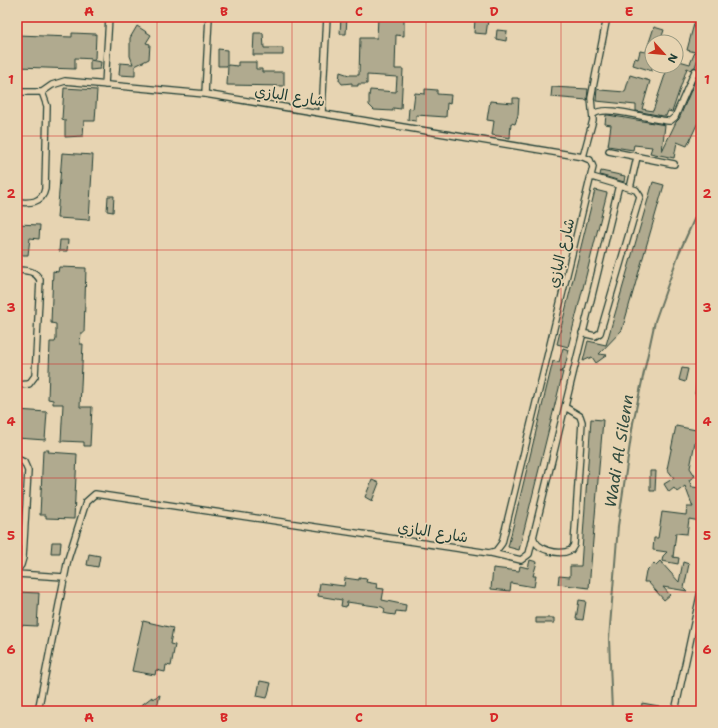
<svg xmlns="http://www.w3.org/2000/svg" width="718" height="728" font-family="'Shantell Sans','Playpen Sans Arabic',sans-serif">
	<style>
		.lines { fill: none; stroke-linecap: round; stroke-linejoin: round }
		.stream { stroke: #687462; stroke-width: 2 }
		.building { fill: #b0aa8f; stroke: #1f3d34 }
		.street-casing { stroke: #1f3d34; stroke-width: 8 }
		.street { stroke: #e7d4b2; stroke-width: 5.5 }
		.grid { fill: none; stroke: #d62828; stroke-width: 1; stroke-opacity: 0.55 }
		.labels { text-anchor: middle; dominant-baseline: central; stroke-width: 3.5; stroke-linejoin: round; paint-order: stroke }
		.street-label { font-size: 15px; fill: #1f3d34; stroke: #e7d4b2 }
		.water-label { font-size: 16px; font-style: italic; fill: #314b3f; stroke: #e7d4b2 }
		.neatline { fill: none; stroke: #d62828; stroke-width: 1.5 }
		.grid-label { font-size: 13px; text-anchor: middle; font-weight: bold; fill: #d62828 }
	</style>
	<rect width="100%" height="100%" fill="#e7d4b2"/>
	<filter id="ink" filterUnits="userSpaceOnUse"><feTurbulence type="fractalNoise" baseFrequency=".025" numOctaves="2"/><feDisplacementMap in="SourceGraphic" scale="8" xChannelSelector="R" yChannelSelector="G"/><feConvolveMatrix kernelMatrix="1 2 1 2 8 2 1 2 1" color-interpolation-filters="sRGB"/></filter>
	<g filter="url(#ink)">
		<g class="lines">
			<!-- stream -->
			<path class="stream" d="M612 711 609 639 618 526 633 423 655 321 679 253 701 204"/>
		</g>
		<!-- building -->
		<path class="building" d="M341 17H347L346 34H340Z
			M378 17H404V36L396 35 395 69H403L401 109 393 108V111L374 110 369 105V96L370 90 396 92 397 77 367 75V84H358V86H352V83L342 84 339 80 340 72 349 75H359L360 38H377Z
			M475 19 488 20 486 34 474 33Z
			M695 20 701 22V49L695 67 691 70 687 68 672 112 668 111 666 116H663L636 111V105L596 101 597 88 600 89V90L625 92 630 75 650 81 642 109 653 111 668 66H676V60L690 64 695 52 687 50Z
			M137 26 151 35 146 43 150 44 149 59 135 66V76L119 75 120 63 133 64 130 56V38Z
			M654 27 664 30 660 42H652V71L633 65 635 58 638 59 640 51 646 52Z
			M497 30 507 31 506 41 496 39Z
			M72 33 96 34 95 59 75 58V69L17 67V35L72 37Z
			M254 33H263L264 48H283V55H253Z
			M218 49 227 50V66H218Z
			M90 60 101 62 100 69 90 70Z
			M238 62H256V69H262V72H284V86L227 85 228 65 238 66Z
			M697 76 701 78 698 86 701 88V116L687 146 677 142 674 158 650 153 652 147 634 145 633 150 608 146 611 125 605 124 606 115H608L665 125 662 151 676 122 679 119Z
			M552 87 588 89 587 100 551 97Z
			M64 88 97 90 95 121H84L83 136 65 137V120L62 119Z
			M425 89 437 90V94L451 95 450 104 447 103 446 117 416 115V121L408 120 409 108 413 109 415 93 425 94Z
			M513 98H519L518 115 515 124 511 123 510 138 492 135 494 121 487 120 490 101 513 103Z
			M62 153 93 155 89 220 57 218Z
			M601 171 625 176 624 182 600 175Z
			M653 182 664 185 622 330 599 354 607 355 596 363 592 357 583 361 588 341 606 345Z
			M595 190 607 193 568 347 557 344Z
			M108 196H114L113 212 107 211Z
			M17 224 40 225 39 239 30 238 28 255H18L20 238 17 237Z
			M60 240H68L67 251H59Z
			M59 267 86 268 84 333H81L80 344H83L80 407H92L90 446H84V442L61 441 63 404H53V400L48 399 50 342H55L56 339V324L51 323 53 271 58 272Z
			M563 348 569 350 564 370 559 372H563L519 550 508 547 553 361 559 362Z
			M682 368 688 369 685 382 679 380Z
			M697 378H701V396L695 394Z
			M17 410 47 412 45 440 17 438Z
			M591 419 603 420 589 588 558 584 559 576 570 577V566H581Z
			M676 426 701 431V443L695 442 690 468 695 476 689 480 692 487 701 488 700 521 689 519 687 534 676 533 673 557 679 558 678 564 662 561 663 556 667 552 653 550 654 538H658L662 512 686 515 687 507H693L685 486 677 492 674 488 669 492 664 484 674 478 667 469Z
			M43 450H49L48 452 77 454 74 519 46 518V515H40Z
			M650 471H656L655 491H650Z
			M372 480 379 483 372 501 365 497Z
			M52 542H61L60 553H51Z
			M89 554 100 556 98 567 87 565Z
			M530 560 537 562 533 576H536L534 587 511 583 510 591 491 589 493 568 519 571 520 566 528 568Z
			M660 561 679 582 683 562 689 564 684 588 687 591 663 587 670 595 664 600 648 582H644L646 571 654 563 656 565Z
			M345 578 359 580V578L367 579 366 582 377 584 376 588 384 589 382 600 406 605 405 612 396 611 395 615 388 614 384 613 385 609 382 607 347 602 346 607 341 606 342 600 318 596 320 583 344 586Z
			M17 592 39 593 37 626 17 625Z
			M579 600 586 601 583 620 576 619Z
			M536 618H554V623H536Z
			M143 621 173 628 170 644 175 645 171 666 166 665 165 672 156 670 155 675 132 671Z
			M260 681 271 683 267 698 257 696Z
			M160 695 156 711H141L139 707 152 697V699Z
			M642 703 659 706 658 711H641Z"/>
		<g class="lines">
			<!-- street casing -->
			<g class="street-casing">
				<path id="street" d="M105 85 109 17
					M17 92H42L52 85 65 81 205 94 583 157 590 160 593 167 502 543 496 551 489 553 95 494 86 502 68 559 38 711
					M205 94 209 17
					M322 113 327 17
					M594 114C606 104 653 121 670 121L675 117 695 71
					M609 151 674 164
					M583 157 593 120 591 98 607 17
					M630 188 637 157
					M17 202C29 203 42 204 45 189L47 106 42 92
					M17 270C27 271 35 270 40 280L35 376 29 384 17 385
					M582 333 595 336 600 333 640 196 636 190 592 177
					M17 459 24 462 28 471 23 558 21 565 17 570
					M533 536C535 550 559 556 571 550L574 545 582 422 580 416 565 407
					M491 553 521 560 529 554 619 185
					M17 574 64 577
					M675 711 701 591"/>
			</g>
			<!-- street -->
			<use href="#street" class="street"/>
		</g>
	</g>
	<!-- grid -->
	<path class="grid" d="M157 17V711M292 17V711M426 17V711M561 17V711M17 136H701M17 250H701M17 364H701M17 478H701M17 592H701"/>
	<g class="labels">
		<!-- street labels -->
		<g class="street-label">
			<text transform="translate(290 96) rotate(9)">شارع البازي</text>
			<text transform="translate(561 253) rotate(-76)">شارع البازي</text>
			<text transform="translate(433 532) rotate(9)">شارع البازي</text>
		</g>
		<!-- water labels -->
		<g class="water-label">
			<text transform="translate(619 451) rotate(-81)">Wadi Al Silenn</text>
		</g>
	</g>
	<!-- margin -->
	<rect width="718" height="728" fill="none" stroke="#e7d4b2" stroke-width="44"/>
	<!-- north arrow -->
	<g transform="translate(664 54) rotate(117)"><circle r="19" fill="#e7d4b2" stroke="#979880"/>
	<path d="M0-3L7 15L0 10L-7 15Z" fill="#c8321e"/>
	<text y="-6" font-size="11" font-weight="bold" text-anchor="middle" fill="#1f3d34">N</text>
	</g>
	<rect x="22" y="22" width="674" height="684" class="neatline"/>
	<g class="grid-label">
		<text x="89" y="16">A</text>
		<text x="224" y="16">B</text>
		<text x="359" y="16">C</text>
		<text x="494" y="16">D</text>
		<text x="629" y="16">E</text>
		<text x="11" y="84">1</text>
		<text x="707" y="84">1</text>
		<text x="11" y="198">2</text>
		<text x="707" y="198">2</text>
		<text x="11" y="312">3</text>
		<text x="707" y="312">3</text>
		<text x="11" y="426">4</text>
		<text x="707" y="426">4</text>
		<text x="11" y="540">5</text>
		<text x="707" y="540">5</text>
		<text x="11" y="654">6</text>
		<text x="707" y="654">6</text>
		<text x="89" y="722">A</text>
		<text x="224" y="722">B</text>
		<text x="359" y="722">C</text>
		<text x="494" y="722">D</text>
		<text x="629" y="722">E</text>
	</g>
</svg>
